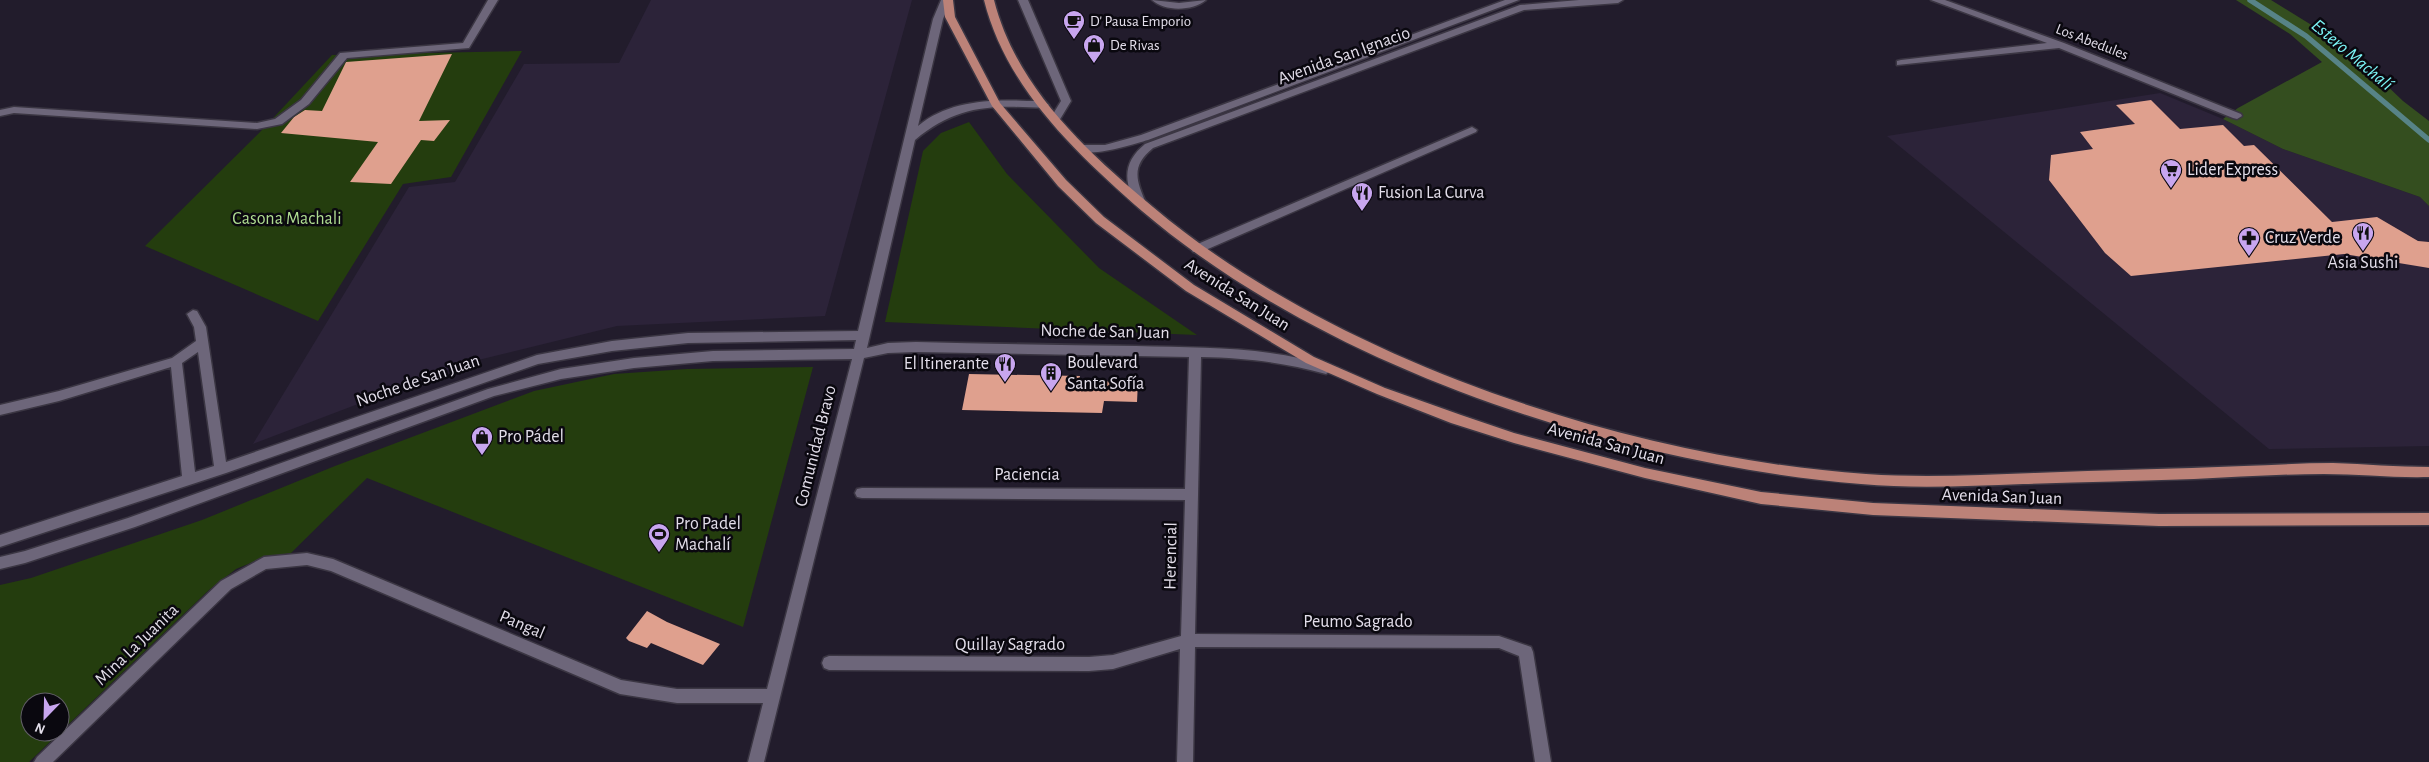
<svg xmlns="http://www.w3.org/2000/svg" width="2429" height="762" font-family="'Alegreya Sans',sans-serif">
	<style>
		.built { fill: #2c2339 }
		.green { fill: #243d0e; fill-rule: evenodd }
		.forest { fill: #344e1f }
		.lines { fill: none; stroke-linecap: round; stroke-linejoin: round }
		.stream { stroke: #578387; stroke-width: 5.5 }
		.building { fill: #dfa08e }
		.minor-casing { stroke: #3b3643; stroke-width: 3 }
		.major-casing { stroke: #3b3643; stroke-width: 3 }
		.minor { fill: #6d667a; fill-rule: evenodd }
		.major { fill: #bc8278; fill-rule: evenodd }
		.labels { text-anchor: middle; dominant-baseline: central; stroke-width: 5; stroke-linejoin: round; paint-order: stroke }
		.far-poi-label { font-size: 15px; fill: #e3deea; stroke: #0a080f; text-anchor: start }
		.far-street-label { font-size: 15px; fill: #e3deea; stroke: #0a080f }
		.street-label { font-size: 18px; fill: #e3deea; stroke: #0a080f }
		.poi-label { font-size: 18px; fill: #e3deea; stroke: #0a080f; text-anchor: start }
		.park-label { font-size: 18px; fill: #afdc91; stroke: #0a080f }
		.water-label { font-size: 19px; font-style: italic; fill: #7bf5f7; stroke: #0a080f }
	</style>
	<rect width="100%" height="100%" fill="#221c2c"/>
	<!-- built -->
	<path class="built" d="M651 0H912L825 316 617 326 466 363 253 444 409 187 455 182 524 64 619 63Z
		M2160 93 2223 119 2283 149 2420 197 2429 206V446L2269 449 1887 136Z"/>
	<!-- green -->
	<path class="green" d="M522 51 451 177 403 184 318 321 145 246 261 131 332 55Z
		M969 122 1007 174 1099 268 1197 335 885 322 923 151 941 133Z
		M813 367 743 627 367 478 291 553 265 557 236 569 209 590 29 762H0V585L31 578 202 520 335 466 534 391 614 374 687 369ZM30 702H60V732H30Z"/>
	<!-- forest -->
	<path class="forest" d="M2236 0H2271L2318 29 2358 58 2403 101 2429 121V206L2420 197 2283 149 2223 119 2238 108 2322 62 2290 34Z"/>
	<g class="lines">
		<!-- stream -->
		<path class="stream" d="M2250 0 2306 36 2429 140"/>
	</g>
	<!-- building -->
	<path class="building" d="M452 54 419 121 450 120 434 141 421 140 391 184 350 182 378 142 281 133 294 117 305 110 322 111 346 62Z
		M2151 100 2180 129 2223 125 2244 146 2254 145 2332 222 2377 217 2418 241 2429 242V268L2344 254 2131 276 2105 253 2049 180 2051 155 2093 149 2080 132 2135 124 2116 105Z
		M969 374 1080 376 1079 381 1138 382 1137 402 1104 401 1102 413 962 410Z
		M647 611 667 622 720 644 703 665 651 643 647 648 629 641 626 638Z"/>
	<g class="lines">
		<!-- minor casing -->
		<g class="minor-casing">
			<path id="minor" d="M488 0H498L469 48 347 58 309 104 282 124 257 129 14 113 0 116V110L14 107 257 123 275 119 301 100 340 53 463 43Z
				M941 0H951L943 19 918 126C947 101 991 99 1027 101 1034 101 1044 100 1049 105L1044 108C991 105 957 105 915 140L867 348 888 343 916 342C989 344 1062 345 1136 346 1202 348 1266 346 1330 366L1332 369 1326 374C1282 362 1247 358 1201 357L1195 634 1499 636 1531 647 1533 652 1551 762H1535L1519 656 1499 648 1195 647 1193 762H1177L1180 649 1113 669 1089 671 829 670 824 668 822 663 824 658 829 656 1089 657 1113 655 1181 636 1185 500 862 498 857 497 855 493 857 489 862 488 1185 489 1189 357 916 352 888 353 864 358 764 762H748L763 703H677L620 694 331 571 307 565 266 569 231 589 53 762H34L37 757 221 581 264 557 307 553 333 559 621 680 677 689H767L852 359 713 361 634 368 561 379 494 396 135 527 25 563 0 569V557L25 551 128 518 488 389 561 369 634 358 713 351 854 349 856 340 688 343 612 351 538 364 226 473 0 547V535L182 476 171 367 59 401 0 415V405L59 391 172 358 196 341 194 327 187 314 193 310 197 311 206 327 226 462 537 355 612 341 688 333 858 331 933 19ZM198 352 214 466 195 472 182 363Z
				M1018 0H1028L1071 101 1059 121 1055 122 1050 119 1061 101Z
				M1152 0 1179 3 1206 0C1193 11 1165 12 1152 0Z
				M1505 0H1519L1148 140C1133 144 1087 160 1076 148L1081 145H1105L1141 135Z
				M1579 0H1623L1618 3 1524 10 1153 148C1131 166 1136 180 1146 203L1140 207C1134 205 1133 200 1131 194 1123 173 1128 158 1145 144L1520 5Z
				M1931 0H1945L2064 43 2241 114 2242 116 2237 119 2233 118 2059 48 1897 65V61L1901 60 2047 43Z
				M1472 127 1477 130 1476 132 1201 252H1193L1191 249 1193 246Z"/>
		</g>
		<!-- major casing -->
		<g class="major-casing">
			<path id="major" d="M943 0H953L955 17 1000 103 1066 180 1104 217 1194 285 1314 357 1385 388 1461 415 1514 433 1645 468 1761 492 1873 503 2159 514 2429 513V525L2159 526 1873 515 1761 504 1645 478 1514 443 1451 423 1377 394 1306 363 1186 291 1096 223 1058 186 992 106 945 17Z
				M984 0H994C1016 87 1086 151 1153 207 1334 360 1631 458 1866 474 1922 478 1979 475 2035 473 2105 470 2174 469 2244 466 2273 465 2303 463 2333 463 2365 464 2397 467 2429 467V477C2394 478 2359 474 2324 474 2280 474 2237 477 2194 479 2137 481 2080 482 2023 484 1969 486 1915 489 1861 484 1620 464 1327 369 1142 211 1076 153 1006 88 984 0Z"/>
		</g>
		<!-- minor -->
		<use href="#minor" class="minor"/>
		<!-- major -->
		<use href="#major" class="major"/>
	</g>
	<!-- icons -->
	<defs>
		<g id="cafe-pin" transform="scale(1.125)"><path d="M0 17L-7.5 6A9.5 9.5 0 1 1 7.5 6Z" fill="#c8a6ef" stroke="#0a080f"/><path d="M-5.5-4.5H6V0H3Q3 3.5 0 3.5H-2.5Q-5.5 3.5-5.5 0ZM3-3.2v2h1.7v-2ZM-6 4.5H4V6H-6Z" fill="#111"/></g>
		<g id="shop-pin" transform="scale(1.125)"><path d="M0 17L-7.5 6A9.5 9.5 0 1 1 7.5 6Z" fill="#c8a6ef" stroke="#0a080f"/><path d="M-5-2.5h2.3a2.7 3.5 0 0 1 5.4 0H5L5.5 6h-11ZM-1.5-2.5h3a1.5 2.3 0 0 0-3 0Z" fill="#111"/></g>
		<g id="supermarket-pin" transform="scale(1.125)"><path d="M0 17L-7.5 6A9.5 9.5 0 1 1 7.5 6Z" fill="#c8a6ef" stroke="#0a080f"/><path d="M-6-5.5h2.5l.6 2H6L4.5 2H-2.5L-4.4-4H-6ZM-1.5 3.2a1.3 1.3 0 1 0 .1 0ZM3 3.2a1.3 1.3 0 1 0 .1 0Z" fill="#111"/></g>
		<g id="restaurant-pin" transform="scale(1.125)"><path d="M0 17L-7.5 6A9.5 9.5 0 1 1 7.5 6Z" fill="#c8a6ef" stroke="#0a080f"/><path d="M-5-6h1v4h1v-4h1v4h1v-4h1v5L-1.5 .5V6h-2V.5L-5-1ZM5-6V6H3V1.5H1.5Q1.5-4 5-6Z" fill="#111"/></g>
		<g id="pharmacy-pin" transform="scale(1.125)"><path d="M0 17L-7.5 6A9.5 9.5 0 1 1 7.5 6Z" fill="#c8a6ef" stroke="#0a080f"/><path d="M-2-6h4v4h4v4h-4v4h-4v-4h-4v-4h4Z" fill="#111"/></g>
		<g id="building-pin" transform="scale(1.125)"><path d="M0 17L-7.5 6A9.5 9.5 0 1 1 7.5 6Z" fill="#c8a6ef" stroke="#0a080f"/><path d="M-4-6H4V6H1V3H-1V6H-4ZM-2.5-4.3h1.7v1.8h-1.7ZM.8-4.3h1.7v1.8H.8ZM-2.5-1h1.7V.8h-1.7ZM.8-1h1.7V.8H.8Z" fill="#111"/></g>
		<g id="stadium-pin" transform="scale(1.125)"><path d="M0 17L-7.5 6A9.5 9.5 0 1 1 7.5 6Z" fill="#c8a6ef" stroke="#0a080f"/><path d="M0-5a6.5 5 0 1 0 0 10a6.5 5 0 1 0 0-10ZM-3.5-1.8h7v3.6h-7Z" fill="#111"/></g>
	</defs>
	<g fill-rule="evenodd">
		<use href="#cafe-pin" x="1074" y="21"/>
		<use href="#shop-pin" x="1094" y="45"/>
		<use href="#supermarket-pin" x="2171" y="170"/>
		<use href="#restaurant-pin" x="1362" y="193"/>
		<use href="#restaurant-pin" x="2363" y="233"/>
		<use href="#pharmacy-pin" x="2249" y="238"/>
		<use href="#restaurant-pin" x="1005" y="364"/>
		<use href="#building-pin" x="1051" y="373"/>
		<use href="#shop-pin" x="482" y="437"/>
		<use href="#stadium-pin" x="659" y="534"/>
	</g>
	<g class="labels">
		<!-- far-poi labels -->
		<g class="far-poi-label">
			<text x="1090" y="21">D' Pausa Emporio</text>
			<text x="1110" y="45">De Rivas</text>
		</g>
		<!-- far-street labels -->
		<g class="far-street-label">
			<text transform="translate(2092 42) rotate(21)">Los Abedules</text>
		</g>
		<!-- street labels -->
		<g class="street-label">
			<text transform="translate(1344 56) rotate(-20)">Avenida San Ignacio</text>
			<text transform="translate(1237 295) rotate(32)">Avenida San Juan</text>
			<text transform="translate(1105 332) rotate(1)">Noche de San Juan</text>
			<text transform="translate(418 381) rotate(-19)">Noche de San Juan</text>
			<text transform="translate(1606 444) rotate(15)">Avenida San Juan</text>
			<text transform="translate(816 446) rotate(-76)">Comunidad Bravo</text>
			<text x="1027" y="475">Paciencia</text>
			<text transform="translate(2002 497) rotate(2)">Avenida San Juan</text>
			<text transform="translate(1171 556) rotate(-89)">Herencial</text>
			<text x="1358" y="622">Peumo Sagrado</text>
			<text transform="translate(522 625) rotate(23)">Pangal</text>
			<text transform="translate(137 645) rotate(-44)">Mina La Juanita</text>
			<text x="1010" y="645">Quillay Sagrado</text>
		</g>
		<!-- poi labels -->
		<g class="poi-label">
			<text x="2187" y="170">Lider Express</text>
			<text x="1378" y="193">Fusion La Curva</text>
			<text x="2265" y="238">Cruz Verde</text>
			<text x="2363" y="263" text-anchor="middle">Asia Sushi</text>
			<text x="1067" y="363">Boulevard<tspan x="1067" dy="21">Santa Sofía</tspan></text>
			<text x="989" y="364" text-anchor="end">El Itinerante</text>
			<text x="498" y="437">Pro Pádel</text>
			<text x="675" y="524">Pro Padel<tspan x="675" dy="21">Machalí</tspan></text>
		</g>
		<!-- park labels -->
		<g class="park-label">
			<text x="287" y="219">Casona Machali</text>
		</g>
		<!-- water labels -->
		<g class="water-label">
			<text transform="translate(2352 55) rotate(40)">Estero Machalí</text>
		</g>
	</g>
	<!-- north arrow -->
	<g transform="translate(45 717) rotate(203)"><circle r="24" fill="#0a080f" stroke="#615e67"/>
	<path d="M0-4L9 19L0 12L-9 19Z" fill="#c8a6ef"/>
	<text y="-8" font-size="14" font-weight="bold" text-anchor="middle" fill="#e3deea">N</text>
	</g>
</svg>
